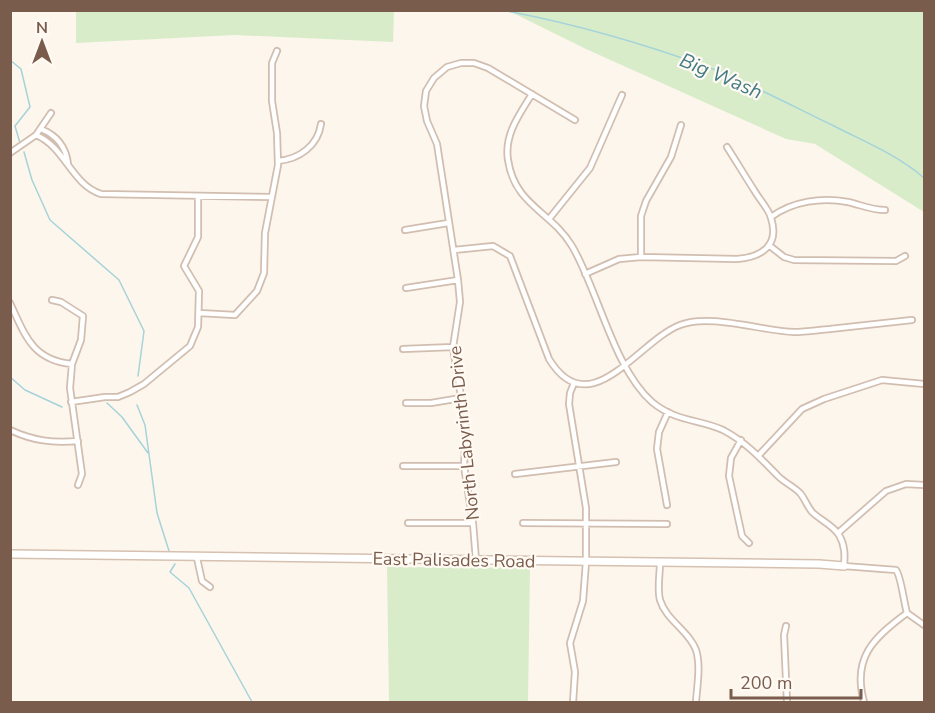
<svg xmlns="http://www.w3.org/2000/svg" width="935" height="713" font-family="'Nunito Sans',sans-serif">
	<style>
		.green { fill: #d8ecc9 }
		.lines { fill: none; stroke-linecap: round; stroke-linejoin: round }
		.stream { stroke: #a5d3da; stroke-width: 1.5 }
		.street-casing { stroke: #d1beb0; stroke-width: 8 }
		.secondary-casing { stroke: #d6c0b0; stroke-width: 10 }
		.street { stroke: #fff; stroke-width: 4.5 }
		.secondary { stroke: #fff; stroke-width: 7 }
		.labels { text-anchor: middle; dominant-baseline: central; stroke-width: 4.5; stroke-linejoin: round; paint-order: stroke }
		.street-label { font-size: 18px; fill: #7a5c4d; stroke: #fffaf3 }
		.water-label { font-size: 20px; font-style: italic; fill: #437c86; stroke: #fffaf3 }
	</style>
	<rect width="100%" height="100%" fill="#fdf6ec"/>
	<!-- green -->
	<path class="green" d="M76 11H394L393 42 235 35 76 43Z
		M509 11H924V229V212L815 144 786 139 586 49Z
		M387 567 530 568 528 702H389Z"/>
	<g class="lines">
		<!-- stream -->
		<path class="stream" d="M502 10C571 23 639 42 705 66 748 82 792 106 834 126 865 142 898 155 924 178
			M10 60 21 69 30 107 15 126 20 143
			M24 152 32 180 50 220 119 280 144 331 138 376
			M10 377 25 390 62 407
			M107 403 122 417 148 453
			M137 405 145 425 157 513 169 551
			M175 564 170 572 189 588 252 702"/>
		<!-- street casing -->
		<g class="street-casing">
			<path id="street" d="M532 94C519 115 504 135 508 160 515 206 551 211 572 246 598 290 614 369 652 402 676 422 699 419 723 430 746 442 761 459 778 476 785 483 793 486 800 493 805 499 807 506 812 512 820 520 833 525 839 535 845 545 845 555 844 566L896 570C901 576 904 603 907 613
				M41 129C56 135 66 147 68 164
				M36 135C65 147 71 184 101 194L271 197
				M10 153 36 135 51 113
				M278 161C299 159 318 146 321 124
				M771 217C793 201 822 197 848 202 861 205 872 210 885 210
				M549 219 590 168 622 95
				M405 230 448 223
				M770 246 784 257 794 260 896 261 905 256
				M454 250 493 246 510 256 549 359C590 426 638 341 680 325 709 313 762 331 794 332 806 332 818 330 830 329 858 326 885 323 912 320
				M641 257V216L646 201 671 157 681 125
				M585 274 619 259 641 257 737 259C761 257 780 246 771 218 769 209 759 199 754 190 745 176 736 161 727 147
				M406 288 458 280
				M52 300 61 302 83 316 81 340 72 364 70 388 82 474 78 485
				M10 303C25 335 32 360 72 364
				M199 313 235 315 257 291 264 273 265 233 278 165 277 133 272 101V63L277 51
				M403 349 453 347
				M71 402 105 397H118L130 392 144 384 190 346 198 327 199 291 184 266 198 237V196
				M406 403H431L461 398
				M10 430C34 441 52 443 78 441
				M741 440 731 458 729 476 742 536 749 543
				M759 455 802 409 824 399 882 380 924 384
				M403 466H464
				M515 474 616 462
				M667 505 657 449 659 432 668 412
				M408 523H473
				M523 523 667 524
				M838 533 886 491 906 484 924 485
				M197 558 202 581 210 587
				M476 560 473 523 464 466 466 428 453 347 460 302 458 280 437 144 427 121 424 106 426 91 434 78 447 67 461 63H474L488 68 575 120
				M660 562C660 574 657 589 660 600 666 620 689 631 696 650 701 666 697 686 696 702
				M907 613 924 625
				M786 626 784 635 787 702
				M573 702 575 672 570 643 583 601 586 562V508L569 404 570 393 574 383
				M864 702C852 658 873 638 907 613"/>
		</g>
		<!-- secondary casing -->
		<g class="secondary-casing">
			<path id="secondary" d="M10 554 819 564 844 566"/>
		</g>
		<!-- street -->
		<use href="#street" class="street"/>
		<!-- secondary -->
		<use href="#secondary" class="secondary"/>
	</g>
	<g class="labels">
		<!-- street labels -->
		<g class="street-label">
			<text transform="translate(464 433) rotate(-96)">North Labyrinth Drive</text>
			<text transform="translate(454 560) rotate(1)">East Palisades Road</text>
		</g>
		<!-- water labels -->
		<g class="water-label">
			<text transform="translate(721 76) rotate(23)">Big Wash</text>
		</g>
	</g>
	<!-- border -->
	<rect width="935" height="713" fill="none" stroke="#7a5c4d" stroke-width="24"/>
	<!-- north arrow -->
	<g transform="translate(42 42)" stroke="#fffaf3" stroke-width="4.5" paint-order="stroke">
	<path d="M0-4.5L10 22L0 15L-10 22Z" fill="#7a5c4d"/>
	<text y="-9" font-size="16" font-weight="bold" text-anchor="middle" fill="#7a5c4d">N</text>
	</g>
	<!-- scale -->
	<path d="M731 689v9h130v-9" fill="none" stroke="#7a5c4d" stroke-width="3"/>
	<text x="740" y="689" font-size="18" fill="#7a5c4d" stroke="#fffaf3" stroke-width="4.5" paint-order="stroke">200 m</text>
</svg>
